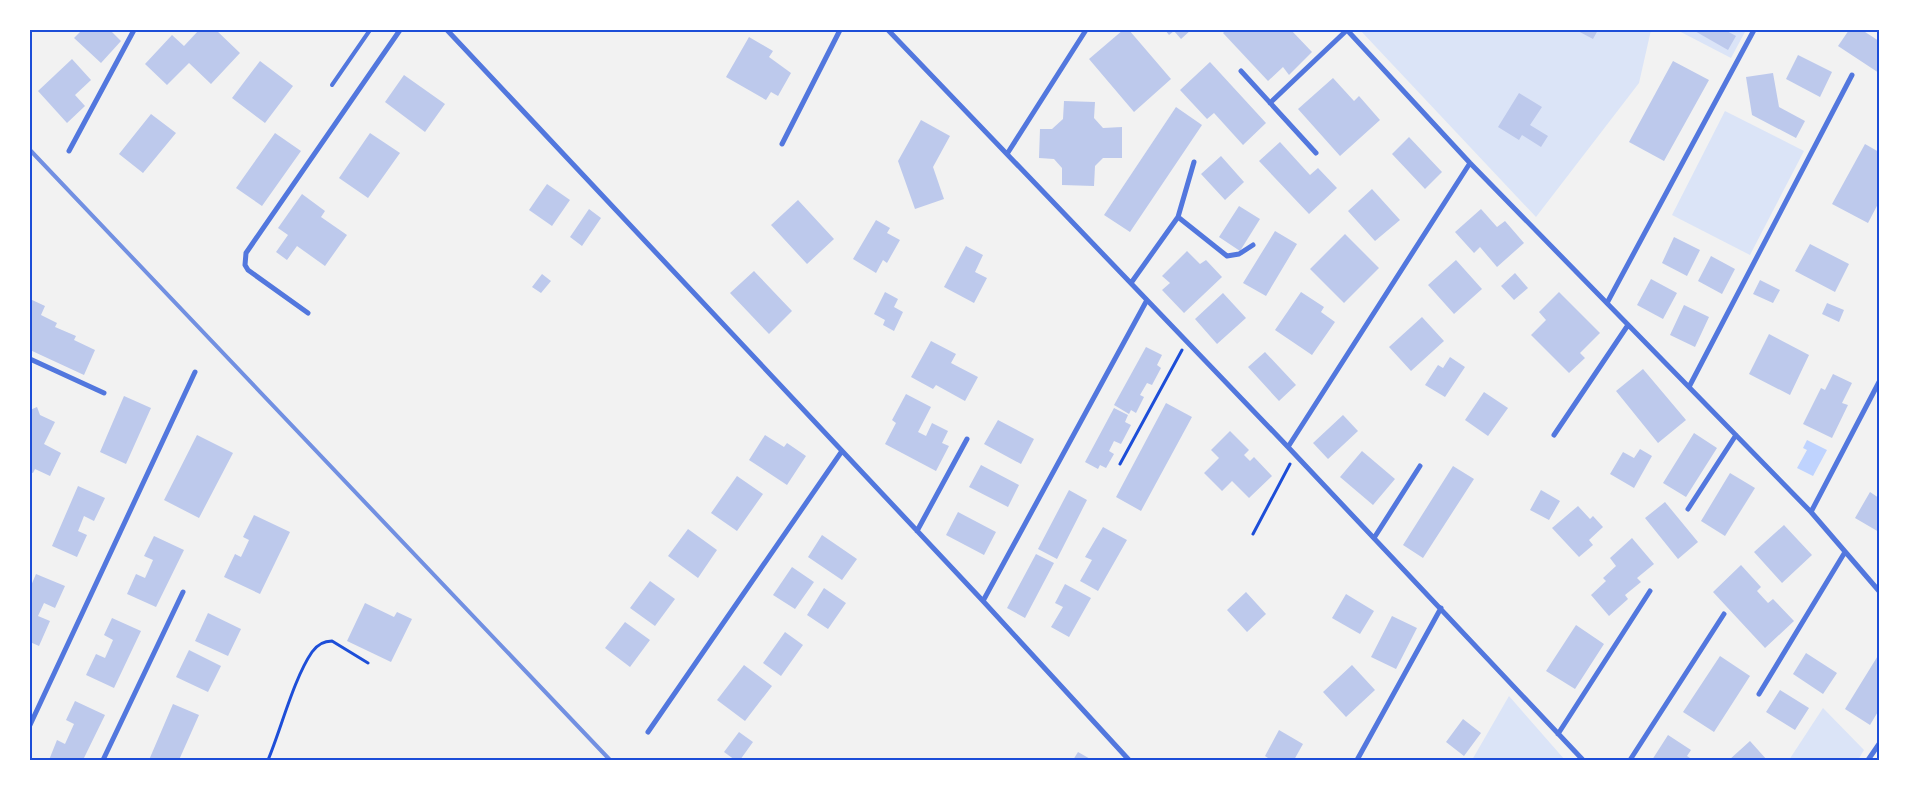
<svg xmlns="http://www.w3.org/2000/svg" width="1909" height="790" font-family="'PT Sans',sans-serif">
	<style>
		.green { fill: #dbe4f7 }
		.water { fill: #bfd3fe }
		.building { fill: #bdc9ec }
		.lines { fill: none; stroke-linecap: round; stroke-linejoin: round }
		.path { stroke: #1d4ed8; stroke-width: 3 }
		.service { stroke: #5277de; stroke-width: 4 }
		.minor { stroke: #5277de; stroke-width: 5 }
		.rail { stroke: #7290e2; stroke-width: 4 }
		.neatline { fill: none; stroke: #1d4ed8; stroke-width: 2 }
	</style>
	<rect width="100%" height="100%" fill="#f2f2f2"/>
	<!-- green -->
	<path class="green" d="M1360 30H1651L1639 83 1536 217Z
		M1677 30H1746L1731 58Z
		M1725 111 1804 151 1750 255 1672 215Z
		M1509 696 1565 760H1472Z
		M1823 708 1864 750 1858 760H1789Z"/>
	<!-- water -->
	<path class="water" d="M1807 440 1827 450 1813 476 1797 468 1807 450 1803 448Z"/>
	<!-- building -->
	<path class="building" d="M82 30H110L121 41 101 63 74 38Z
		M199 30H216L240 53 211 84 189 63 167 85 145 64 172 35 184 46Z
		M1123 30H1129L1171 79 1134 112 1089 59Z
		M1165 30H1191L1181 39 1174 31 1169 35Z
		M1226 30H1291L1312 52 1289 75 1283 67 1268 81 1223 33Z
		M1576 30H1598L1593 39Z
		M1693 30H1725L1736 36 1728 50Z
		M1849 30H1862L1879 41V73L1838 46Z
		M749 37 773 51 769 57 791 73 778 96 771 92 766 100 726 77Z
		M1798 55 1832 72 1820 97 1786 79Z
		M72 59 91 80 75 95 85 106 67 123 38 91Z
		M260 61 293 86 265 123 232 98Z
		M1673 61 1709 80 1664 161 1629 142Z
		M1210 62 1266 123 1243 145 1214 113 1207 119 1180 90Z
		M1773 73 1779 107 1805 121 1796 138 1752 115 1746 77Z
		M404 75 445 104 425 132 385 102Z
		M1333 78 1354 101 1359 96 1380 120 1340 156 1298 109Z
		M1519 93 1542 107 1530 125 1548 136 1541 147 1522 135 1519 140 1498 127Z
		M1064 101 1095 102 1094 118 1103 128 1122 127V158H1103L1095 166 1094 186 1062 185V168L1054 159 1039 158 1040 129H1052L1063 119Z
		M1176 107 1202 125 1130 232 1104 215Z
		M151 114 176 133 143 173 119 154Z
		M921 120 950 136 933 167 944 199 915 209 898 161Z
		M275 133 301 151 262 206 236 188Z
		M370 133 400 153 368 198 339 178Z
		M1409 137 1442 172 1425 189 1392 154Z
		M1280 142 1310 175 1318 168 1337 188 1309 214 1259 161Z
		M1865 144 1879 152V202L1868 223 1832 204Z
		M1221 156 1244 182 1225 200 1201 174Z
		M547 184 570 200 552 226 529 210Z
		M1372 189 1400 220 1375 241 1348 211Z
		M302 194 325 211 321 217 347 235 325 266 297 246 287 260 276 252 288 235 278 228Z
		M798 200 834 239 807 264 771 225Z
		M1239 206 1260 219 1240 251 1219 237Z
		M589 209 601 218 582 246 570 237Z
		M1481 209 1497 227 1505 221 1524 243 1497 267 1480 247 1474 253 1455 232Z
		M876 220 890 228 887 233 900 240 887 263 883 260 876 273 853 259Z
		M1275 231 1297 244 1266 296 1243 283Z
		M1345 234 1379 268 1344 303 1310 269Z
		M1674 237 1700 250 1687 276 1662 263Z
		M1810 244 1849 264 1835 292 1795 271Z
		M966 246 983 255 975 272 987 278 974 303 944 287Z
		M1187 251 1200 264 1206 260 1222 277 1184 313 1162 290 1170 283 1162 276Z
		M1711 256 1735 269 1722 294 1698 281Z
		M1456 260 1482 289 1454 314 1428 285Z
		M754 271 792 311 769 334 730 293Z
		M1515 273 1528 288 1514 300 1501 286Z
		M542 274 551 281 541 293 532 287Z
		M1651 279 1677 293 1663 319 1637 305Z
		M1760 280 1780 290 1773 303 1753 294Z
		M885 292 898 299 894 307 903 312 894 331 883 325 885 320 874 314Z
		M1301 292 1324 307 1321 312 1335 322 1312 355 1275 330Z
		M1559 292 1600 333 1580 353 1585 358 1569 373 1531 335 1546 320 1539 312Z
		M1223 293 1246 318 1217 344 1195 319Z
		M30 299 45 306 41 315 57 323 55 327 76 336 74 340 95 350 84 375 30 350Z
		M1827 303 1844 310 1839 322 1822 314Z
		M1684 305 1709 317 1695 347 1670 335Z
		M1422 317 1444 341 1411 371 1389 347Z
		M1769 334 1809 355 1790 395 1749 374Z
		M931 341 956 354 951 363 978 377 965 401 936 385 933 389 911 377Z
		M1146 347 1162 355 1157 365 1161 368 1152 385 1147 383 1140 395 1144 397 1136 413 1131 410 1129 414 1114 405Z
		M1265 352 1296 385 1279 401 1248 367Z
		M1450 357 1465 367 1445 397 1425 385 1438 365 1443 368Z
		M1643 369 1686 420 1658 443 1616 391Z
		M1833 374 1852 383 1842 403 1848 405 1832 438 1803 424 1821 388 1825 390Z
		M1484 392 1508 408 1488 436 1465 420Z
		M906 394 931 407 918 432 926 436 932 423 948 431 942 443 949 446 936 471 885 444 896 423 892 420Z
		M124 396 151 408 126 464 100 452Z
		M1166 403 1192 417 1141 511 1116 497Z
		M37 407 40 415 55 422 44 444 61 453 50 476 35 469 33 473 30 472V410Z
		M1114 408 1128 415 1125 422 1131 425 1121 444 1114 441 1109 451 1114 454 1106 468 1100 465 1098 469 1085 462Z
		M1343 415 1358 431 1328 459 1313 443Z
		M998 420 1034 439 1021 464 984 444Z
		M1230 431 1249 450 1244 455 1250 461 1254 457 1272 476 1249 498 1232 481 1222 491 1204 473 1219 458 1211 450Z
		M1694 433 1717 448 1686 497 1663 483Z
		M197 435 233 453 199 518 164 500Z
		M765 435 784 447 787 443 806 456 787 485 749 460Z
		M1640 449 1652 456 1634 488 1610 474 1623 452 1634 458Z
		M1362 451 1395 479 1373 505 1340 477Z
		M981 465 1019 485 1008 507 969 487Z
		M1453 466 1474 479 1423 558 1403 545Z
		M1730 473 1755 488 1725 536 1701 521Z
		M737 476 763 494 737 531 711 513Z
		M78 486 105 498 94 521 84 516 78 531 87 535 77 557 52 546Z
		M1069 490 1087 500 1057 559 1038 549Z
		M1541 490 1560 501 1549 520 1530 510Z
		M1870 492 1879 498V532L1855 518Z
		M1665 502 1698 542 1678 559 1645 518Z
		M1578 506 1590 519 1593 516 1603 527 1589 540 1593 545 1579 557 1552 528Z
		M958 512 996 532 984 555 946 535Z
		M254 515 290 532 260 594 224 577 235 554 241 557 249 540 243 537Z
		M1784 525 1812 555 1782 583 1754 552Z
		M1103 527 1127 540 1098 591 1080 581 1092 560 1085 557Z
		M688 529 717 550 698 578 668 556Z
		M822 535 857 559 842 580 808 557Z
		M154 536 184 550 156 607 127 594 136 574 145 578 153 560 144 556Z
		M1632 538 1654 564 1637 578 1641 582 1625 595 1628 599 1609 616 1591 595 1606 581 1603 578 1616 566 1610 558Z
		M1036 554 1054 563 1025 618 1007 608Z
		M1741 565 1761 587 1757 591 1768 603 1773 599 1794 621 1765 648 1713 592Z
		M792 567 814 582 795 609 773 595Z
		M36 574 65 586 55 608 44 603 38 616 50 621 39 646 30 642V588Z
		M650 581 675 599 655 626 630 608Z
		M1065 584 1091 598 1069 637 1051 627 1063 607 1055 603Z
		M824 588 846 603 828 629 807 615Z
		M1246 592 1266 614 1247 632 1227 610Z
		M1346 594 1374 611 1360 634 1332 618Z
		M365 603 394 617 397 612 412 619 391 662 347 641Z
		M208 613 241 629 228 656 195 641Z
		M1392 616 1417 628 1396 669 1371 657Z
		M112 618 141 631 114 688 86 675 96 654 105 658 113 640 104 635Z
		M625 622 650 640 630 667 605 648Z
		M1576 625 1604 644 1575 689 1546 671Z
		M785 632 803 645 781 676 763 663Z
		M189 650 221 666 208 692 176 677Z
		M1806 653 1837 673 1823 694 1793 674Z
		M1879 654V710L1870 725 1845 709Z
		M1720 656 1750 676 1714 732 1683 712Z
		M744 665 772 686 745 721 717 700Z
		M1352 665 1375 690 1346 717 1323 692Z
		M1780 690 1809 708 1795 730 1766 712Z
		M75 701 105 715 83 760H49L57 740 65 744 74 724 66 720Z
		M173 704 199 715 179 760H149Z
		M1463 719 1481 733 1464 756 1446 742Z
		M1279 730 1303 744 1294 760H1271L1265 756Z
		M739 732 753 742 740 760H735L724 752Z
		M1668 735 1691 750 1687 756 1693 760H1652Z
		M1750 741 1767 760H1729Z
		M1078 752 1092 760H1073Z"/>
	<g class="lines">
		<!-- path -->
		<path class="path" d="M1120 464 1182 350
			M1253 534 1290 464
			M268 760C281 729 294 678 312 652 317 645 323 641 332 641L368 663"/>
		<!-- service -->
		<path class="service" d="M332 85 370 30"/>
		<!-- minor -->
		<path class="minor" d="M447 30 983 601 1129 760
			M888 30 1288 447 1583 760
			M1347 30 1470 163 1811 512 1879 591
			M1241 71 1316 153
			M1270 103 1347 30
			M782 144 840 30
			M69 151 134 30
			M1007 154 1086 30
			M1178 217 1227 256 1239 254 1253 245
			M1131 283 1178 217 1194 162
			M1607 303 1754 30
			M308 313 248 270 245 265 246 253 400 30
			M30 359 104 393
			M1689 387 1852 75
			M1554 435 1628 325
			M1288 447 1470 163
			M1688 509 1736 435
			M1811 512 1879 382
			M917 531 967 439
			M1374 538 1420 466
			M983 601 1147 300
			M1759 694 1845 552
			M30 725 195 372
			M648 732 842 451
			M1558 734 1650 591
			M103 760 183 592
			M1357 760 1441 608
			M1630 760 1724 614
			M1868 760 1879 744"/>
		<!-- rail -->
		<path class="rail" d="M30 150 610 760"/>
	</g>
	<!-- border -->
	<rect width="1909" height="790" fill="none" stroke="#ffffff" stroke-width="62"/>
	<rect x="31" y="31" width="1847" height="728" class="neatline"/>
</svg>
